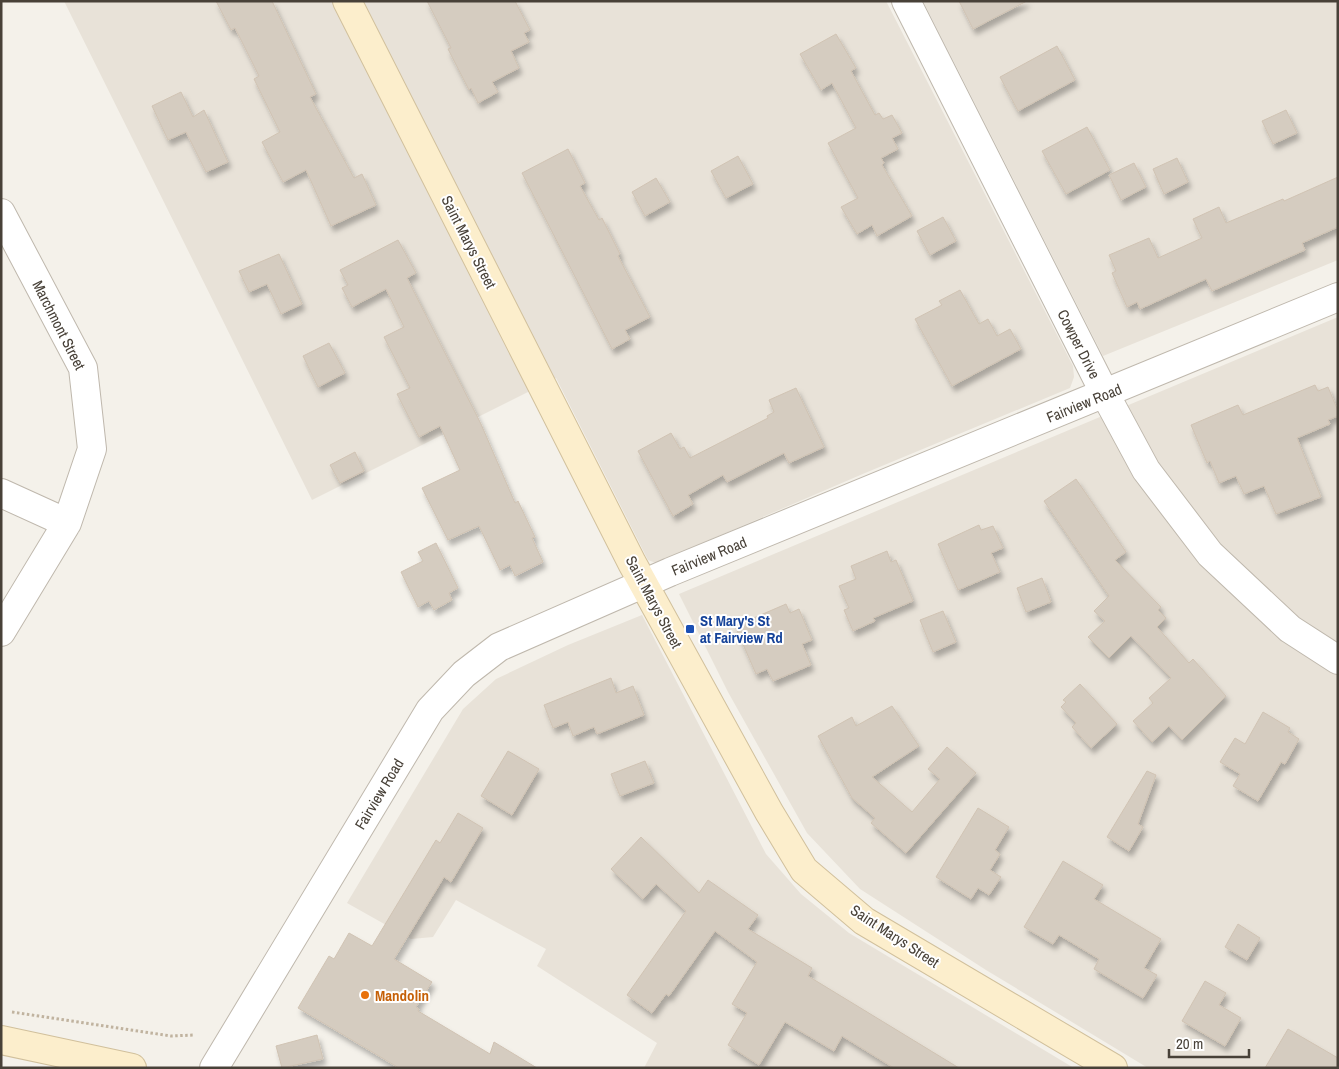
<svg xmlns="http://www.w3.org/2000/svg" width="1339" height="1069" font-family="'Archivo Narrow',sans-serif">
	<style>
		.residential { fill: #e8e2d8 }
		.building { fill: #d5ccc0; stroke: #d0c3b3; filter: url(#shadow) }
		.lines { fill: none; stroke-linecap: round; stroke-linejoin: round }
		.minor-casing { stroke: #bfb8ad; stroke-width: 30 }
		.tertiary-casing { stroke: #bfb8ad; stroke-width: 30 }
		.secondary-casing { stroke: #d1c09c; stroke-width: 30 }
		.path { stroke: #c0b39f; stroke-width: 3; stroke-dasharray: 2.5 2.5; stroke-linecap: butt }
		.minor { stroke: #fff; stroke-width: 28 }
		.tertiary { stroke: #fff; stroke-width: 28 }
		.secondary { stroke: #fceecc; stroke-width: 28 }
		.transit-dot { fill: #1a4fb4; stroke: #fff; stroke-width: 2 }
		.food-dot { fill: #e8710a; stroke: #fff; stroke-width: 2 }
		.labels { text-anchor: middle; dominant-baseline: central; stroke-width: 4; stroke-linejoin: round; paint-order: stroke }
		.street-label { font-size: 15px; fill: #484138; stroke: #fff }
		.transit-label { font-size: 15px; font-weight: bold; fill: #164399; stroke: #fff; text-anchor: start }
		.food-label { font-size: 15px; font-weight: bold; fill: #c56008; stroke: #fff; text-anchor: start }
	</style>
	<defs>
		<filter id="shadow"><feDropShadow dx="3" dy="5.5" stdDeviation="2.5" flood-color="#0004"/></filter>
	</defs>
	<rect width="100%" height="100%" fill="#f4f1ea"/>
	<!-- residential -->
	<path class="residential" d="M64 1H886L1073 366 1074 377 1070 388 865 473 656 563 648 560 556 378 312 500Z
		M923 1H1338V260L1103 356Z
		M1338 317V1068H1148L986 970 860 889 807 833 728 692 679 594Z
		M642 615 766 854 801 894 849 933 1074 1068H644L657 1043 537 966 546 949 456 900 433 937 411 939 347 903 463 709 496 679 568 645Z"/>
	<!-- building -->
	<path class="building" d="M216 1H272L316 94 310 97 354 178 362 174 376 205 331 226 306 170 283 182 262 142 280 132 254 79 259 76 235 28 231 30Z
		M427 1H515L530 30 524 33 529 42 511 51 519 68 492 82 498 92 478 103 471 88 469 90 448 49 451 48Z
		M959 1H1027L973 29Z
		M836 34 856 68 851 71 875 115 879 113 883 119 892 115 902 133 892 138 898 149 881 158 884 163 882 165 912 216 877 236 872 225 857 234 841 207 858 198 828 143 856 128 832 83 821 90 800 54Z
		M1057 46 1075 80 1018 111 1000 77Z
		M181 92 193 117 204 110 228 162 206 172 186 132 168 140 152 106Z
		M1286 110 1297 133 1273 144 1262 121Z
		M1087 127 1110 170 1066 194 1042 151Z
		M568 149 585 183 580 186 599 220 602 218 620 254 618 256 650 317 625 330 630 339 612 349 522 173Z
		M738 156 753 184 726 198 711 171Z
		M1177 158 1188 182 1164 194 1153 169Z
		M1134 163 1146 187 1121 200 1109 175Z
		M1338 177V227L1302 243 1305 250 1212 291 1206 279 1140 309 1137 302 1127 307 1112 273 1116 271 1109 255 1149 238 1158 258 1202 238 1193 219 1219 207 1226 223 1283 199 1284 201Z
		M656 178 670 202 645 216 632 192Z
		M943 217 956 241 930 255 917 231Z
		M398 240 416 273 407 278 481 424 515 503 518 501 535 537 532 538 543 562 515 576 510 565 500 570 479 526 448 540 422 488 460 470 440 426 419 437 397 394 410 388 384 337 404 327 386 289 352 307 342 288 348 285 340 270Z
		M279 254 302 304 281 314 267 284 249 292 239 271Z
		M960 290 979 324 988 319 997 336 1010 329 1021 349 952 386 915 319 942 305 939 301Z
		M329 343 345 373 318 387 303 356Z
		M1315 385 1318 391 1328 387 1338 411V416L1328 420 1330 424 1297 438 1321 497 1276 514 1264 486 1244 494 1236 476 1219 483 1210 461 1207 463 1191 425 1238 405 1243 415Z
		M796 388 824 447 789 463 784 453 727 482 723 475 688 495 693 504 673 516 638 451 671 433 680 449 684 447 690 458 768 418 767 416 774 412 769 400Z
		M355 452 364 471 340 483 330 465Z
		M1076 479 1126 552 1115 560 1161 607 1158 610 1166 618 1157 627 1189 663 1193 659 1226 696 1182 740 1169 726 1152 742 1133 721 1153 703 1149 698 1171 678 1131 636 1109 658 1088 637 1105 621 1094 611 1109 596 1044 501Z
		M979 525 981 530 993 526 1003 548 991 553 1000 572 958 590 938 544Z
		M436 543 458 588 449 593 452 600 434 610 429 601 418 607 401 572 423 561 418 552Z
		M887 551 891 562 896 560 913 601 873 618 875 621 853 631 844 610 849 608 839 586 856 579 851 566Z
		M1042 578 1051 602 1026 612 1017 588Z
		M786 604 790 613 799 609 812 640 802 644 811 665 773 681 767 669 756 674 735 626Z
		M943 611 956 642 933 652 920 620Z
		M611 678 616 693 633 686 644 715 597 734 594 727 573 736 568 722 553 728 544 705Z
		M1080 684 1117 724 1091 748 1072 727 1076 723 1061 707 1066 702 1063 700Z
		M892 706 919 746 872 777 912 812 940 779 928 769 947 747 976 773 906 853 871 823 875 818 852 798 818 736 852 717 856 726Z
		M1263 712 1290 728 1288 732 1299 739 1285 764 1281 762 1258 801 1233 786 1240 774 1220 762 1235 738 1245 744Z
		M508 751 539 769 512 815 481 796Z
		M645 761 654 783 620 796 611 774Z
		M1147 771 1156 775 1138 824 1143 827 1129 851 1107 837Z
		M978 808 1009 827 995 850 1000 854 990 870 1001 877 989 895 978 888 971 899 936 877Z
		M458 813 483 828 451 882 444 877 394 959 432 982 416 1007 419 1009 418 1011 490 1054 494 1042 537 1068H399L298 1008 329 956 334 959 349 933 372 946 436 840 440 843Z
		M641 837 699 893 708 880 758 915 748 929 812 968 808 976 959 1068H894L842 1036 834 1051 785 1022 759 1065 728 1045 747 1013 732 1004 757 962 715 931 669 996 666 994 652 1013 627 995 686 911 656 884 643 899 611 869Z
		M1063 861 1103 885 1094 899 1161 939 1144 968 1157 975 1143 998 1094 969 1099 959 1059 935 1053 944 1024 927Z
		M1238 924 1260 938 1247 960 1225 947Z
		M1205 981 1226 993 1219 1005 1241 1018 1225 1046 1182 1021Z
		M1288 1029 1338 1058V1068H1265Z
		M317 1035 323 1059 282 1068 276 1046Z"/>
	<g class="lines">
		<!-- minor casing -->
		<g class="minor-casing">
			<path id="minor" d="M906 1 1105 394 1146 470 1210 554 1290 629 1338 660
				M1 213 83 368 92 449 67 523 1 632
				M1 493 67 523"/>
		</g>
		<!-- tertiary casing -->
		<g class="tertiary-casing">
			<path id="tertiary" d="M214 1068 430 710 464 674 499 647 670 572 1338 297"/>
		</g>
		<!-- secondary casing -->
		<g class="secondary-casing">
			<path id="secondary" d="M347 1 632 563 769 812 804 870 864 921 1113 1068
				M1 1040 132 1068"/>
		</g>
		<!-- path -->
		<path class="path" d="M12 1012 171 1036 194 1035"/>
		<!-- minor -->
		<use href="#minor" class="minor"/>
		<!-- tertiary -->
		<use href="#tertiary" class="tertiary"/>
		<!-- secondary -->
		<use href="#secondary" class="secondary"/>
	</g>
	<!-- markers -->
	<rect class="transit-dot" x="685" y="624" width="10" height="10" rx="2.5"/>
	<circle class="food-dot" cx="365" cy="995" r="5"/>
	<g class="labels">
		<!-- street labels -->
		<g class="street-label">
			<text transform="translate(469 242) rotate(63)">Saint Marys Street</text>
			<text transform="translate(59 325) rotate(63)">Marchmont Street</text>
			<text transform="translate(1079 344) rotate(63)">Cowper Drive</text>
			<text transform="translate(1084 403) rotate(-22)">Fairview Road</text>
			<text transform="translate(709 556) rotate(-22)">Fairview Road</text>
			<text transform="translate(654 602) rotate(62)">Saint Marys Street</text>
			<text transform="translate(379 794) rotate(-59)">Fairview Road</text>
			<text transform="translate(895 936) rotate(33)">Saint Marys Street</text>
		</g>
		<!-- transit labels -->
		<g class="transit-label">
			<text x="700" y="620">St Mary's St<tspan x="700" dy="17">at Fairview Rd</tspan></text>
		</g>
		<!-- food labels -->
		<g class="food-label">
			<text x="375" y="995">Mandolin</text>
		</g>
	</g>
	<!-- border -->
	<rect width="1339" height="1069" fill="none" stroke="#484138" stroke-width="5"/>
	<!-- scale -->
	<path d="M1169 1049v8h80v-8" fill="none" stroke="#484138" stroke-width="2.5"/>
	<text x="1176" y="1049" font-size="15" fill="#484138" stroke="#ffffff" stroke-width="4" paint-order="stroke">20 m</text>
</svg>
